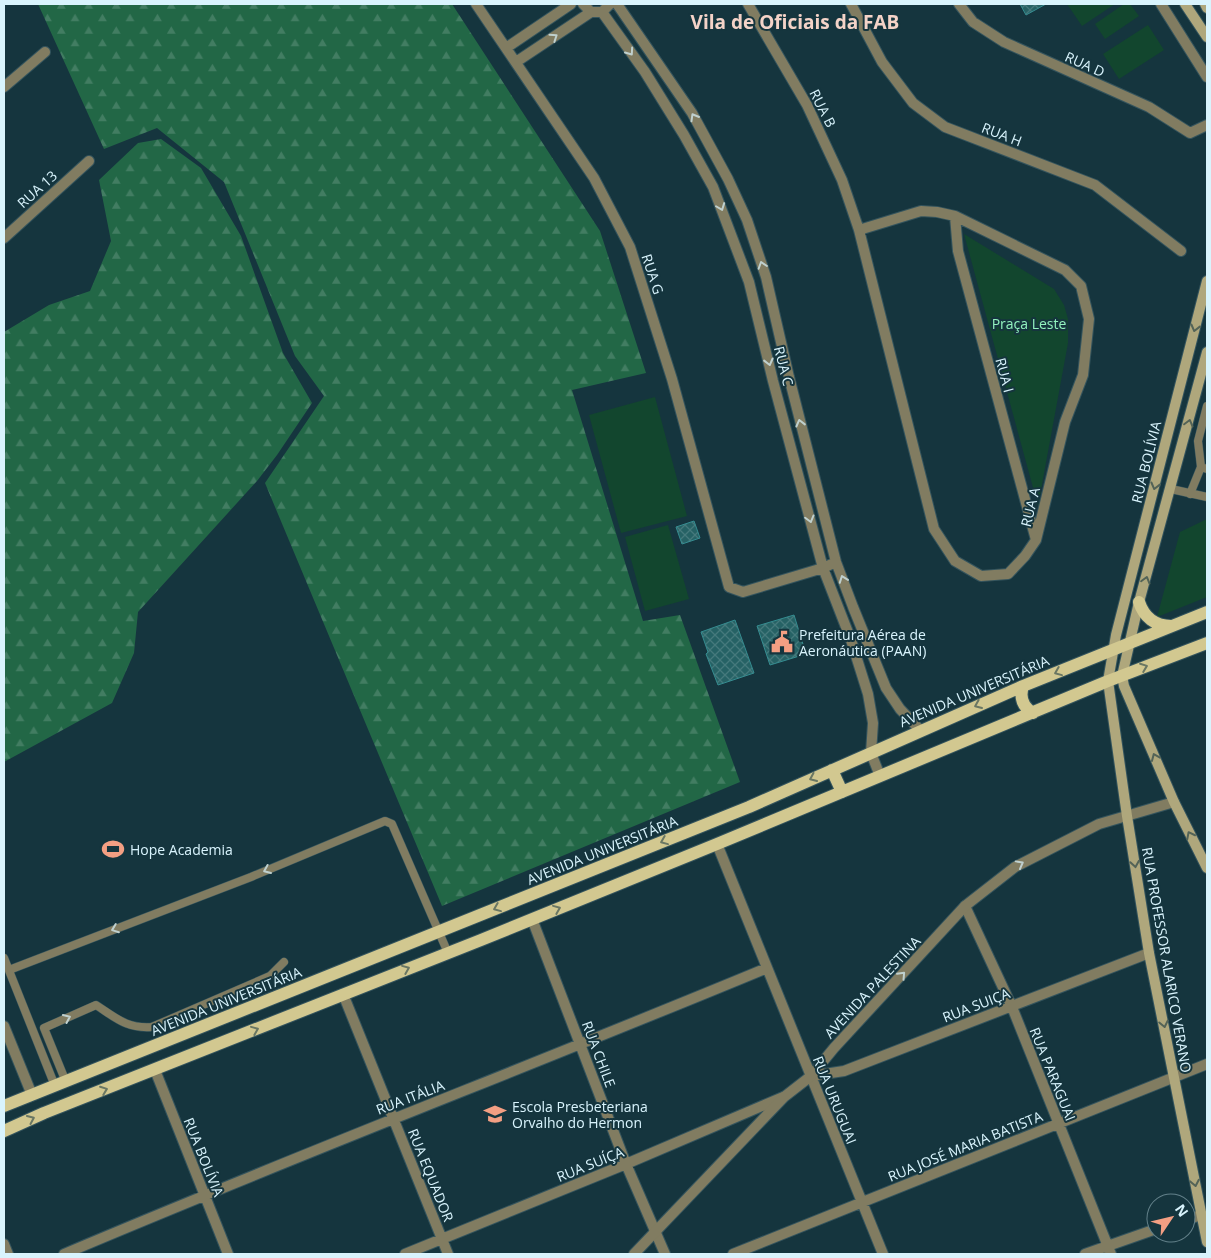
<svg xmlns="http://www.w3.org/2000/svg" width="1211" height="1258" font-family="'Open Sans',sans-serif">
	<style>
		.forest { fill: url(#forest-firs) }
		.park { fill: #12462e }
		.building { fill: url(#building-cross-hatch); stroke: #358c90 }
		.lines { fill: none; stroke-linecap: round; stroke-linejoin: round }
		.service-casing { stroke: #34545d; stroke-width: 9 }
		.minor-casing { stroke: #34545d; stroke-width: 12 }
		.tertiary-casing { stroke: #34545d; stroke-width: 12 }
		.secondary-casing { stroke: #34545d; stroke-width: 12 }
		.primary-casing { stroke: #34545d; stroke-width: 14 }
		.service { stroke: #817c61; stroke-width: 8 }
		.minor { stroke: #817c61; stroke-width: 10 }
		.tertiary { stroke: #817c61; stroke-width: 10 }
		.secondary { stroke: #afa77c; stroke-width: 10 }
		.primary { stroke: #d2c890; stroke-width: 12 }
		.oneway { stroke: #bfd0ce }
		.oneway2 { stroke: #536357 }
		.oneway3 { stroke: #6a7763 }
		.labels { text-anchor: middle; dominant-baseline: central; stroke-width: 4; stroke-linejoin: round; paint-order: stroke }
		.street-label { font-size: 14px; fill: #d9f4fd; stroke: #15353e }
		.park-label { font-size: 14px; fill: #92f2be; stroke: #15353e }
		.poi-label { font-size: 14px; fill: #d9f4fd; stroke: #15353e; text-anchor: start }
		.district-label { font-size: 19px; font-weight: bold; fill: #f4d3c8; stroke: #15353e }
	</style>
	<defs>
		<pattern id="forest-firs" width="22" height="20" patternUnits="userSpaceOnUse" patternTransform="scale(1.25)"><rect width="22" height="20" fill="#226746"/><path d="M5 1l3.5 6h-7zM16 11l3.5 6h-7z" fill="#427d62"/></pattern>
		<pattern id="building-cross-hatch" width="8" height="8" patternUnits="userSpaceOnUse" patternTransform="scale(1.25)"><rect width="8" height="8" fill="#266265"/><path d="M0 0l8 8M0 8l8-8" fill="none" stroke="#45797c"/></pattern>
	</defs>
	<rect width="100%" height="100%" fill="#15353e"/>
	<!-- forest -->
	<path class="forest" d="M38 4H452L600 231 646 373 572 390 643 621 680 615 740 782 442 906 265 483 324 396 295 356 224 182 157 128 104 149Z
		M161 139 201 168 241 236 283 353 312 403 277 455 257 481 138 612 134 653 112 703 4 762V332L49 305 90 291 111 241 99 180 138 143Z"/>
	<!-- park -->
	<path class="park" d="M1067 4H1115L1082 26Z
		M1124 4H1130L1139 16 1105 39 1095 24Z
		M1148 25 1164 50 1119 79 1103 54Z
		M964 234 1054 289 1064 305 1068 319V343L1038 506Z
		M655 397 687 516 621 533 589 415Z
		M1207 519V597L1157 617 1180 532Z
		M668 525 689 599 645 611 625 537Z"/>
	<!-- building -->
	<path class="building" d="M1020 4H1046L1026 15Z
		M694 521 700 538 682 544 676 527Z
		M794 615 806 654 770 665 757 626Z
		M735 620 754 673 718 685 706 654 708 652 701 632Z"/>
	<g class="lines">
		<!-- service casing -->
		<g class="service-casing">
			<path id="service" d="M1207 406 1198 441 1201 467 1207 469
				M1171 489 1207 497
				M1190 494 1201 467
				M4 958 55 1086
				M9 970 251 877 385 821 392 824 448 953
				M66 1082 44 1028 96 1005C116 1018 127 1029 152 1027L270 976 284 962"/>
		</g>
		<!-- minor casing -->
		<g class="minor-casing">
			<path id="minor" d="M476 4 594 178 630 247 672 379 729 587 743 592 823 568 836 562
				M583 4 591 12H602L610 4
				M617 4 692 113 728 179 747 220 766 277 789 377 836 562 853 607 886 688 900 709 920 730
				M748 4 807 105 842 180 859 230 934 529 955 561 981 576 1008 574 1025 556 1036 540 1065 422 1083 375 1089 319 1081 286 1065 270 955 216 937 212 921 211 859 230
				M851 4 882 62 913 103 945 127 1095 185 1181 251
				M959 4 973 22 1004 42 1149 107 1190 133 1207 125
				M1161 4 1207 77
				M602 12 645 72 684 135 713 187 749 282 773 381 823 568 851 640 868 694 873 723 871 753 880 776
				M506 48 571 4
				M516 62 591 12
				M4 87 45 52
				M955 216 958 251 1036 540
				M4 238 89 161
				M717 844 883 1254
				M965 906 1012 1007 1111 1254
				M532 919 626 1164 665 1254
				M343 994 448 1254
				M4 1026 32 1095
				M155 1070 228 1254
				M811 1076 844 1071 1149 953
				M1186 1220 1201 1215
				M4 1244 8 1254
				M64 1254C297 1155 533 1065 767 968
				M405 1254 626 1164 783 1097
				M733 1254 1207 1064
				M1085 1254 1156 1229"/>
		</g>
		<!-- tertiary casing -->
		<g class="tertiary-casing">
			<path id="tertiary" d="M634 1254 784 1097 811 1076 834 1048 965 906 1015 867 1099 824 1174 802"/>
		</g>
		<!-- secondary casing -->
		<g class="secondary-casing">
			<path id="secondary" d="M1185 4 1207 37
				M1205 4 1207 8
				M1207 281 1116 635 1108 681 1127 816 1149 953 1207 1242
				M1207 352 1139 602 1122 676 1124 686 1174 802 1207 868"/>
		</g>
		<!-- primary casing -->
		<g class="primary-casing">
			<path id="primary" d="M1139 602C1144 617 1155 626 1171 626
				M1023 686C1019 698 1023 707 1033 713
				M832 770 842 792
				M4 1106 749 807 1023 686 1207 612
				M4 1131 44 1113 481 940 717 844 1108 681 1207 643"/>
		</g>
		<!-- service -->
		<use href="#service" class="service"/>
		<!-- minor -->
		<use href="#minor" class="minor"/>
		<!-- tertiary -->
		<use href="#tertiary" class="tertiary"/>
		<!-- secondary -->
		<use href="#secondary" class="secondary"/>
		<!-- primary -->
		<use href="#primary" class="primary"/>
	</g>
	<!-- one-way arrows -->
	<defs><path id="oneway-chevron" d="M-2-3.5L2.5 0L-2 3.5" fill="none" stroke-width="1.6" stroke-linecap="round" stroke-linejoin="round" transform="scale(1.25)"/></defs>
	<g class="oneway">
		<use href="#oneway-chevron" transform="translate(554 37) rotate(-34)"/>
		<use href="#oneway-chevron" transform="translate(630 52) rotate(55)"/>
		<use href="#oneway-chevron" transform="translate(694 117) rotate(-120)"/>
		<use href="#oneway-chevron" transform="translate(721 207) rotate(69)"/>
		<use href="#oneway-chevron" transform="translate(762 265) rotate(-108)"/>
		<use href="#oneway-chevron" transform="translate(769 362) rotate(76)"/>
		<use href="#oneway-chevron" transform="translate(800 423) rotate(-104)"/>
		<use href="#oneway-chevron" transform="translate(810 519) rotate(75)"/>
		<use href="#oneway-chevron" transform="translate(843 579) rotate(-110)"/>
		<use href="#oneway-chevron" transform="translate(1020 864) rotate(-29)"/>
		<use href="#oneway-chevron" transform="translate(267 870) rotate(157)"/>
		<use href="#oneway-chevron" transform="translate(115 929) rotate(159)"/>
		<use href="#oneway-chevron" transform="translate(902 975) rotate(-47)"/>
		<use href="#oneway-chevron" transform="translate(67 1018) rotate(-24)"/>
	</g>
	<g class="oneway2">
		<use href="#oneway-chevron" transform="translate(1195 328) rotate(104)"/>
		<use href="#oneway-chevron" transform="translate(1189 423) rotate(-75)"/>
		<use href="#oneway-chevron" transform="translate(1155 486) rotate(104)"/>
		<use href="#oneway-chevron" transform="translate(1146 580) rotate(-74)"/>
		<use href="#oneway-chevron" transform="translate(1155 757) rotate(-113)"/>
		<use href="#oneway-chevron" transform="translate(1190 835) rotate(-117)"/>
		<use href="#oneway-chevron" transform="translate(1135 864) rotate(81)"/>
		<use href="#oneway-chevron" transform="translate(1164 1024) rotate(78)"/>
		<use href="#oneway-chevron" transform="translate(1195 1183) rotate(79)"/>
	</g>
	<g class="oneway3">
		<use href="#oneway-chevron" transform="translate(1144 667) rotate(-21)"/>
		<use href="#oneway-chevron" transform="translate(1058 672) rotate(158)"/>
		<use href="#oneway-chevron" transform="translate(978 705) rotate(157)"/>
		<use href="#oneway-chevron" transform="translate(813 778) rotate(156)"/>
		<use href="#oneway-chevron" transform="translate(664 841) rotate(158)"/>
		<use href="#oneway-chevron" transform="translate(497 908) rotate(158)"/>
		<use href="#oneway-chevron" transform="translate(557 909) rotate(-22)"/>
		<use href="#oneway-chevron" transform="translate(406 969) rotate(-22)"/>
		<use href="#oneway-chevron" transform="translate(255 1030) rotate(-22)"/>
		<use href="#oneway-chevron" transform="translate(104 1090) rotate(-21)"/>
		<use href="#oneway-chevron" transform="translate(31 1119) rotate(-24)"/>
	</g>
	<!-- icons -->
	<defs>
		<g id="civic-bare" transform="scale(1.725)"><path d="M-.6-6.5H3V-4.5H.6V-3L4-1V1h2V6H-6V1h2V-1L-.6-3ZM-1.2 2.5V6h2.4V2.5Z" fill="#f39f83" stroke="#15353e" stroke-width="2.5" paint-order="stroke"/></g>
		<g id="stadium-bare" transform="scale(1.725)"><path d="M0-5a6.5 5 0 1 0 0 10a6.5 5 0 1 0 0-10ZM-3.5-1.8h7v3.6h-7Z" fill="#f39f83" stroke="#15353e" stroke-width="2.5" paint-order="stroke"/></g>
		<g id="school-bare" transform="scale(1.725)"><path d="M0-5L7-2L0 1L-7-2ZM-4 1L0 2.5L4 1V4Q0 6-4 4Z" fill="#f39f83" stroke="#15353e" stroke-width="2.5" paint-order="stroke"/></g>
	</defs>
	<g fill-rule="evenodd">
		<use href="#civic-bare" x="782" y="642"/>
		<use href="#stadium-bare" x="113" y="849"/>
		<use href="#school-bare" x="495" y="1114"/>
	</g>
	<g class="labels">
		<!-- street labels -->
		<g class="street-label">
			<text transform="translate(1085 64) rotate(24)">RUA D</text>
			<text transform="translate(823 108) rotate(63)">RUA B</text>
			<text transform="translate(1002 134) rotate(21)">RUA H</text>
			<text transform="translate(37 189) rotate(-42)">RUA 13</text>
			<text transform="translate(653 274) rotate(72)">RUA G</text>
			<text transform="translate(784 366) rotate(76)">RUA C</text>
			<text transform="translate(1005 375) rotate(75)">RUA I</text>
			<text transform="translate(1146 462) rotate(-76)">RUA BOLÍVIA</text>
			<text transform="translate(1030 507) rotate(-76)">RUA A</text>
			<text transform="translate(974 691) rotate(-23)">AVENIDA UNIVERSITÁRIA</text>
			<text transform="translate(602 850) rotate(-22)">AVENIDA UNIVERSITÁRIA</text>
			<text transform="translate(1167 960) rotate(80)">RUA PROFESSOR ALARICO VERANO</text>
			<text transform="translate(872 987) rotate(-47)">AVENIDA PALESTINA</text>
			<text transform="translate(226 1001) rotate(-22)">AVENIDA UNIVERSITÁRIA</text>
			<text transform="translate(976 1005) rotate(-21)">RUA SUIÇA</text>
			<text transform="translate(599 1054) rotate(69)">RUA CHILE</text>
			<text transform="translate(1053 1074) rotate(68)">RUA PARAGUAI</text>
			<text transform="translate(410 1097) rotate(-21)">RUA ITÁLIA</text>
			<text transform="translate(835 1100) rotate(68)">RUA URUGUAI</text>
			<text transform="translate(965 1146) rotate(-22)">RUA JOSÉ MARIA BATISTA</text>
			<text transform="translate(204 1157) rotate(68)">RUA BOLÍVIA</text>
			<text transform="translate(590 1164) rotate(-22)">RUA SUÍÇA</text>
			<text transform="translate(431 1175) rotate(68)">RUA EQUADOR</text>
		</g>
		<!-- park labels -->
		<g class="park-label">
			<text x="1029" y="323">Praça Leste</text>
		</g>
		<!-- poi labels -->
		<g class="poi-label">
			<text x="799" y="634">Prefeitura Aérea de<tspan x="799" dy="16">Aeronáutica (PAAN)</tspan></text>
			<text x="130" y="849">Hope Academia</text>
			<text x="512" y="1106">Escola Presbeteriana<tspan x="512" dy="16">Orvalho do Hermon</tspan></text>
		</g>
		<!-- district labels -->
		<g class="district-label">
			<text x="795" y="22">Vila de Oficiais da FAB</text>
		</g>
	</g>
	<!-- border -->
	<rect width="1211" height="1258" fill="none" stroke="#d9f4fd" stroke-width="10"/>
	<!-- north arrow -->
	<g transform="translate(1171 1218) rotate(55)"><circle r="24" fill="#15353e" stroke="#63818a"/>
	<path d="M0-4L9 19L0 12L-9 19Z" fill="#f39f83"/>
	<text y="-8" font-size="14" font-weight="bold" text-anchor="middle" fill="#d9f4fd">N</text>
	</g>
</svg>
